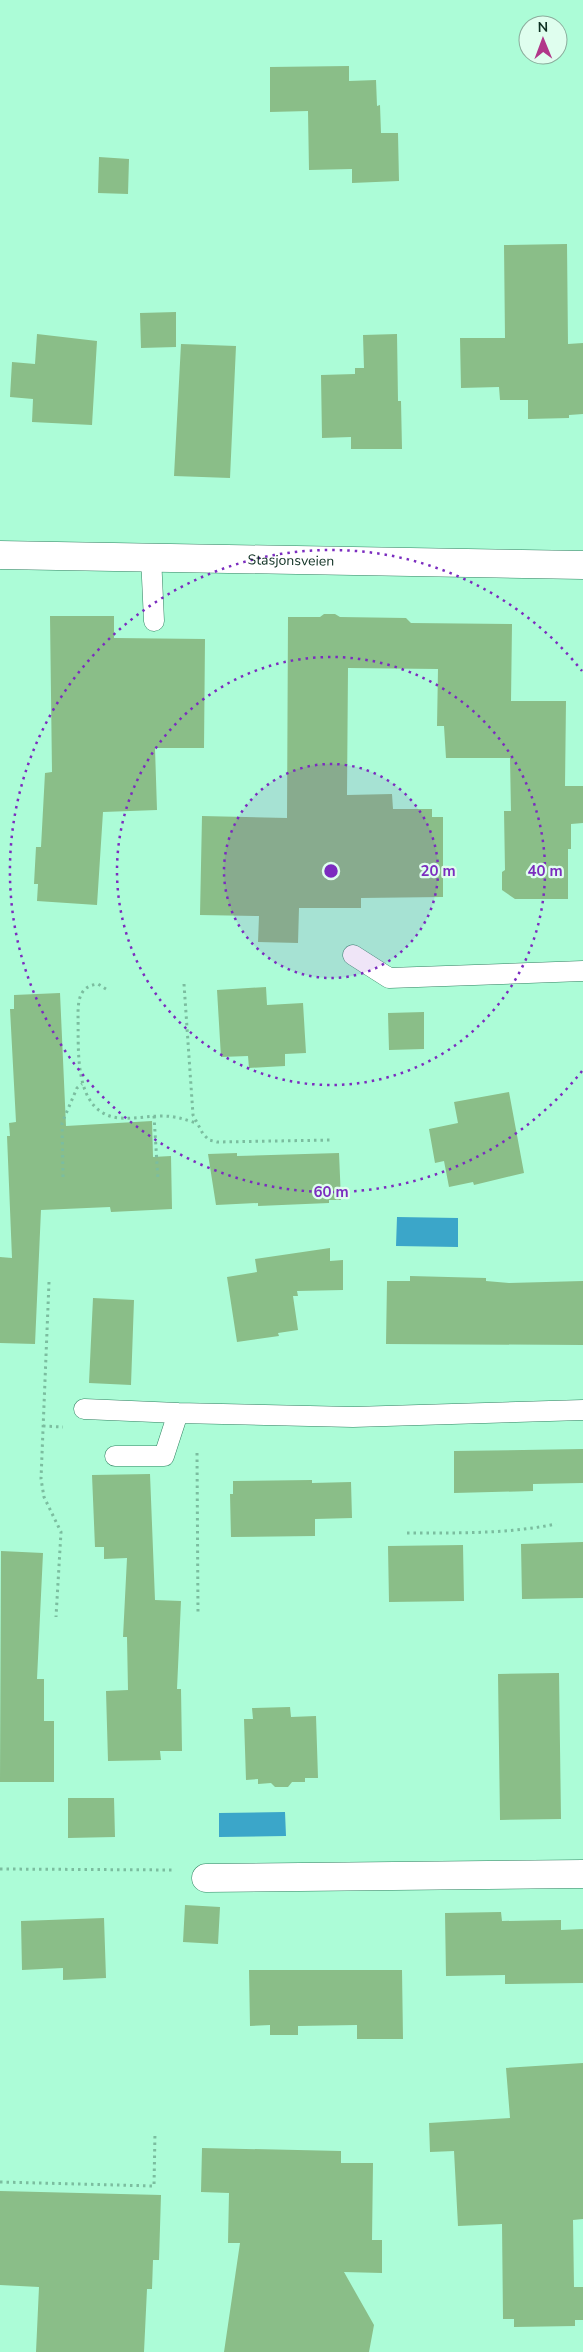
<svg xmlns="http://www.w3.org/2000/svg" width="583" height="2352" font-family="'Nunito Sans',sans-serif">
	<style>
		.water { fill: #3ba6c9 }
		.building { fill: #8abe88 }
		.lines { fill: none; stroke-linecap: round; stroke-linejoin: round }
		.service-casing { stroke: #328262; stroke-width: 21 }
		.minor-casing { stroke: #328262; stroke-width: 29 }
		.tertiary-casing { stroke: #328262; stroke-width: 29 }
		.path { stroke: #7bbd9f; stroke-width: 3; stroke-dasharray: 2.5 4; stroke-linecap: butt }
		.service { stroke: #fff; stroke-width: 20 }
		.minor { stroke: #fff; stroke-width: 28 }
		.tertiary { stroke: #fff; stroke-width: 28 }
		.ring { fill: none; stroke: #7b2cbf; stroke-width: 2.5; stroke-dasharray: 2.5 5 }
		.labels { text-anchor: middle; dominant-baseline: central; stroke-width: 4.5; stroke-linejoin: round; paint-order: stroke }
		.street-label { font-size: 14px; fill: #0e3022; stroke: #dffeee }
		.centre { fill: #7b2cbf; stroke: #dffeee; stroke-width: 2.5 }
		.ring-label { font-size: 15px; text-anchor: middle; font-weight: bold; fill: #7b2cbf; stroke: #dffeee; stroke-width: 4.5; stroke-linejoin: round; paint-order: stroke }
	</style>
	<rect width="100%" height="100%" fill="#acfcd7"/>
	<!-- water -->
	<path class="water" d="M397 1217 458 1218V1247L396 1246Z
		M285 1812 286 1836 219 1837V1813Z"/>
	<!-- building -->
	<path class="building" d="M349 66V81L376 80 377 106 380 105 381 133H398L399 181 352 183V169L309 170 308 111 270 112V67Z
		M99 157 129 159 128 194 98 193Z
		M567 244 568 344 583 343V414L569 415V418L528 419V400H500L499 387 461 388 460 338H505L504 245Z
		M176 312V347L141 348 140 313Z
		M37 334 97 341 92 425 32 422 33 399 10 397 12 362 35 364Z
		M397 334 398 401H401L402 449H351V437L322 438 321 375 355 374V368H364L363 335Z
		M181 344 236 346 230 478 174 476Z
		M324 614H335L340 617 406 618 411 623 512 624 511 701H566L565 786H583V823L571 824V849H568V899H515L502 890V872L505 870 504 811H511L510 758H446L444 726H437L438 669 348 668 347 795 392 794 393 809H432V817H443V897L361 898V908H299L298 943 258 942 259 916 200 915 202 816 287 818 288 617H320Z
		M50 616H114V638L205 639 204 748H155L157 810 103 812 97 905 37 901 38 884H34L36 847H41L45 773 52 772Z
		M266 987 267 1005 303 1003 306 1053 285 1054V1066L249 1068 248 1056 221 1057 217 990Z
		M60 993 66 1126 152 1121 153 1157 171 1156 172 1209 111 1212 110 1207 41 1210 35 1344 0 1343V1257L12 1258 7 1136H10L9 1123 16 1122 10 1009H14V995Z
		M424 1012V1049L389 1050 388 1013Z
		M509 1092 524 1173 474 1185 473 1182 449 1187 444 1161 435 1163 429 1129 458 1123 454 1102Z
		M237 1153V1156L339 1153 341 1200H329V1203L258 1206V1203L216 1205 208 1154Z
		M330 1248V1261L343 1260V1290L297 1291 298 1296H293L298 1330 278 1333 279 1336 237 1342 227 1277 257 1272 255 1259Z
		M410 1276 486 1278V1281L509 1283 583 1281V1345L386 1344 387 1281H410Z
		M93 1298 134 1300 131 1385 89 1383Z
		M583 1449V1483L533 1484V1491L454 1493V1451Z
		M150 1474 155 1600 181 1601 177 1689H181L182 1751H160L161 1760 108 1761 106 1691 128 1690 127 1637H123L127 1558 104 1559V1547H95L92 1475Z
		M312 1480V1483L351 1482 352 1518 315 1519V1536L231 1537 230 1494H233V1481Z
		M583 1542V1598L522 1599 521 1544Z
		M463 1545 464 1601 389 1602 388 1546Z
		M1 1551 43 1553 37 1679H44V1721H54V1782H0Z
		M559 1673 561 1819 500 1820 498 1674Z
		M290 1707 291 1717 316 1716 318 1778H305V1782H292L288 1787H275L271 1783 258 1784V1779L246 1780 244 1719H253L252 1708Z
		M68 1798H114L115 1837 68 1838Z
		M185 1905 220 1907 218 1944 183 1942Z
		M501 1912 502 1921 561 1920V1930L583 1929V1983L505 1984V1975L446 1976 445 1913Z
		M104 1918 106 1978 63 1980V1968L22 1970 21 1921Z
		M249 1970H402L403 2039H357V2025L298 2026V2035H270V2025L250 2026Z
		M583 2063V2219L573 2220 574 2287H583V2320H575V2326L514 2327V2319H503L502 2224 458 2226 454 2151 430 2152 429 2123 510 2118 506 2068Z
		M202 2148 341 2151V2163H373L372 2240H382V2273L344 2272 374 2325 369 2352H224L240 2243H228L229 2193 201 2192Z
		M0 2191 161 2195 159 2260H153L152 2289H147L144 2352H36L39 2287 0 2285Z"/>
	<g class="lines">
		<!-- service casing -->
		<g class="service-casing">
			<path id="service" d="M151 556 154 621
				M353 955 389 978 583 971
				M84 1409 178 1413
				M115 1456H164L178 1413 353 1417 583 1410"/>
		</g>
		<!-- minor casing -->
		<g class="minor-casing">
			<path id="minor" d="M206 1878 583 1874"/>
		</g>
		<!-- tertiary casing -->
		<g class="tertiary-casing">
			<g id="tertiary">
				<path id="s1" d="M0 555 583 565"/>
			</g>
		</g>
		<!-- path -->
		<path class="path" d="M184 984 193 1115 203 1134 209 1140 217 1142 333 1140
			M106 989 98 984C80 986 78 999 78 1015 79 1048 72 1114 120 1118 134 1119 148 1116 162 1116 174 1116 184 1119 196 1123
			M154 1116 158 1180
			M63 1177 62 1123 77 1088 82 1084
			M49 1282 41 1479 44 1497 61 1532 56 1617
			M43 1426 63 1427
			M197 1453 198 1615
			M407 1533C457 1533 507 1534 556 1524
			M0 1869 174 1870
			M0 2182 154 2186 155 2132"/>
		<!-- service -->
		<use href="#service" class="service"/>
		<!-- minor -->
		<use href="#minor" class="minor"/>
		<!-- tertiary -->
		<use href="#tertiary" class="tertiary"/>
	</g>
	<!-- distance rings -->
	<circle cx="331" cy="871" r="107" fill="#7b2cbf" fill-opacity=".12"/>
	<g class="ring">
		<circle cx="331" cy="871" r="107"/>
		<circle cx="331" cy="871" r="214"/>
		<path d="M582 1071A321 321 0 1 1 582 671"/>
	</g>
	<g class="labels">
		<!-- street labels -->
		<g class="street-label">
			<text stroke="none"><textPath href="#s1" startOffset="291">Stasjonsveien</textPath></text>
		</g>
	</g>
	<circle cx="331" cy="871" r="8" class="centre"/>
	<g class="ring-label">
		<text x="438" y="876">20 m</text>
		<text x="545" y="876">40 m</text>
		<text x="331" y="1197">60 m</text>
	</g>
	<!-- north arrow -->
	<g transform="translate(543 40) rotate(359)"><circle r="24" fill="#dffeee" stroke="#8bac9c"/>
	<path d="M0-4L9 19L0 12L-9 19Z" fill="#b13789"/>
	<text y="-8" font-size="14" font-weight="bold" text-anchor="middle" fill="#0e3022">N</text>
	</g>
</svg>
